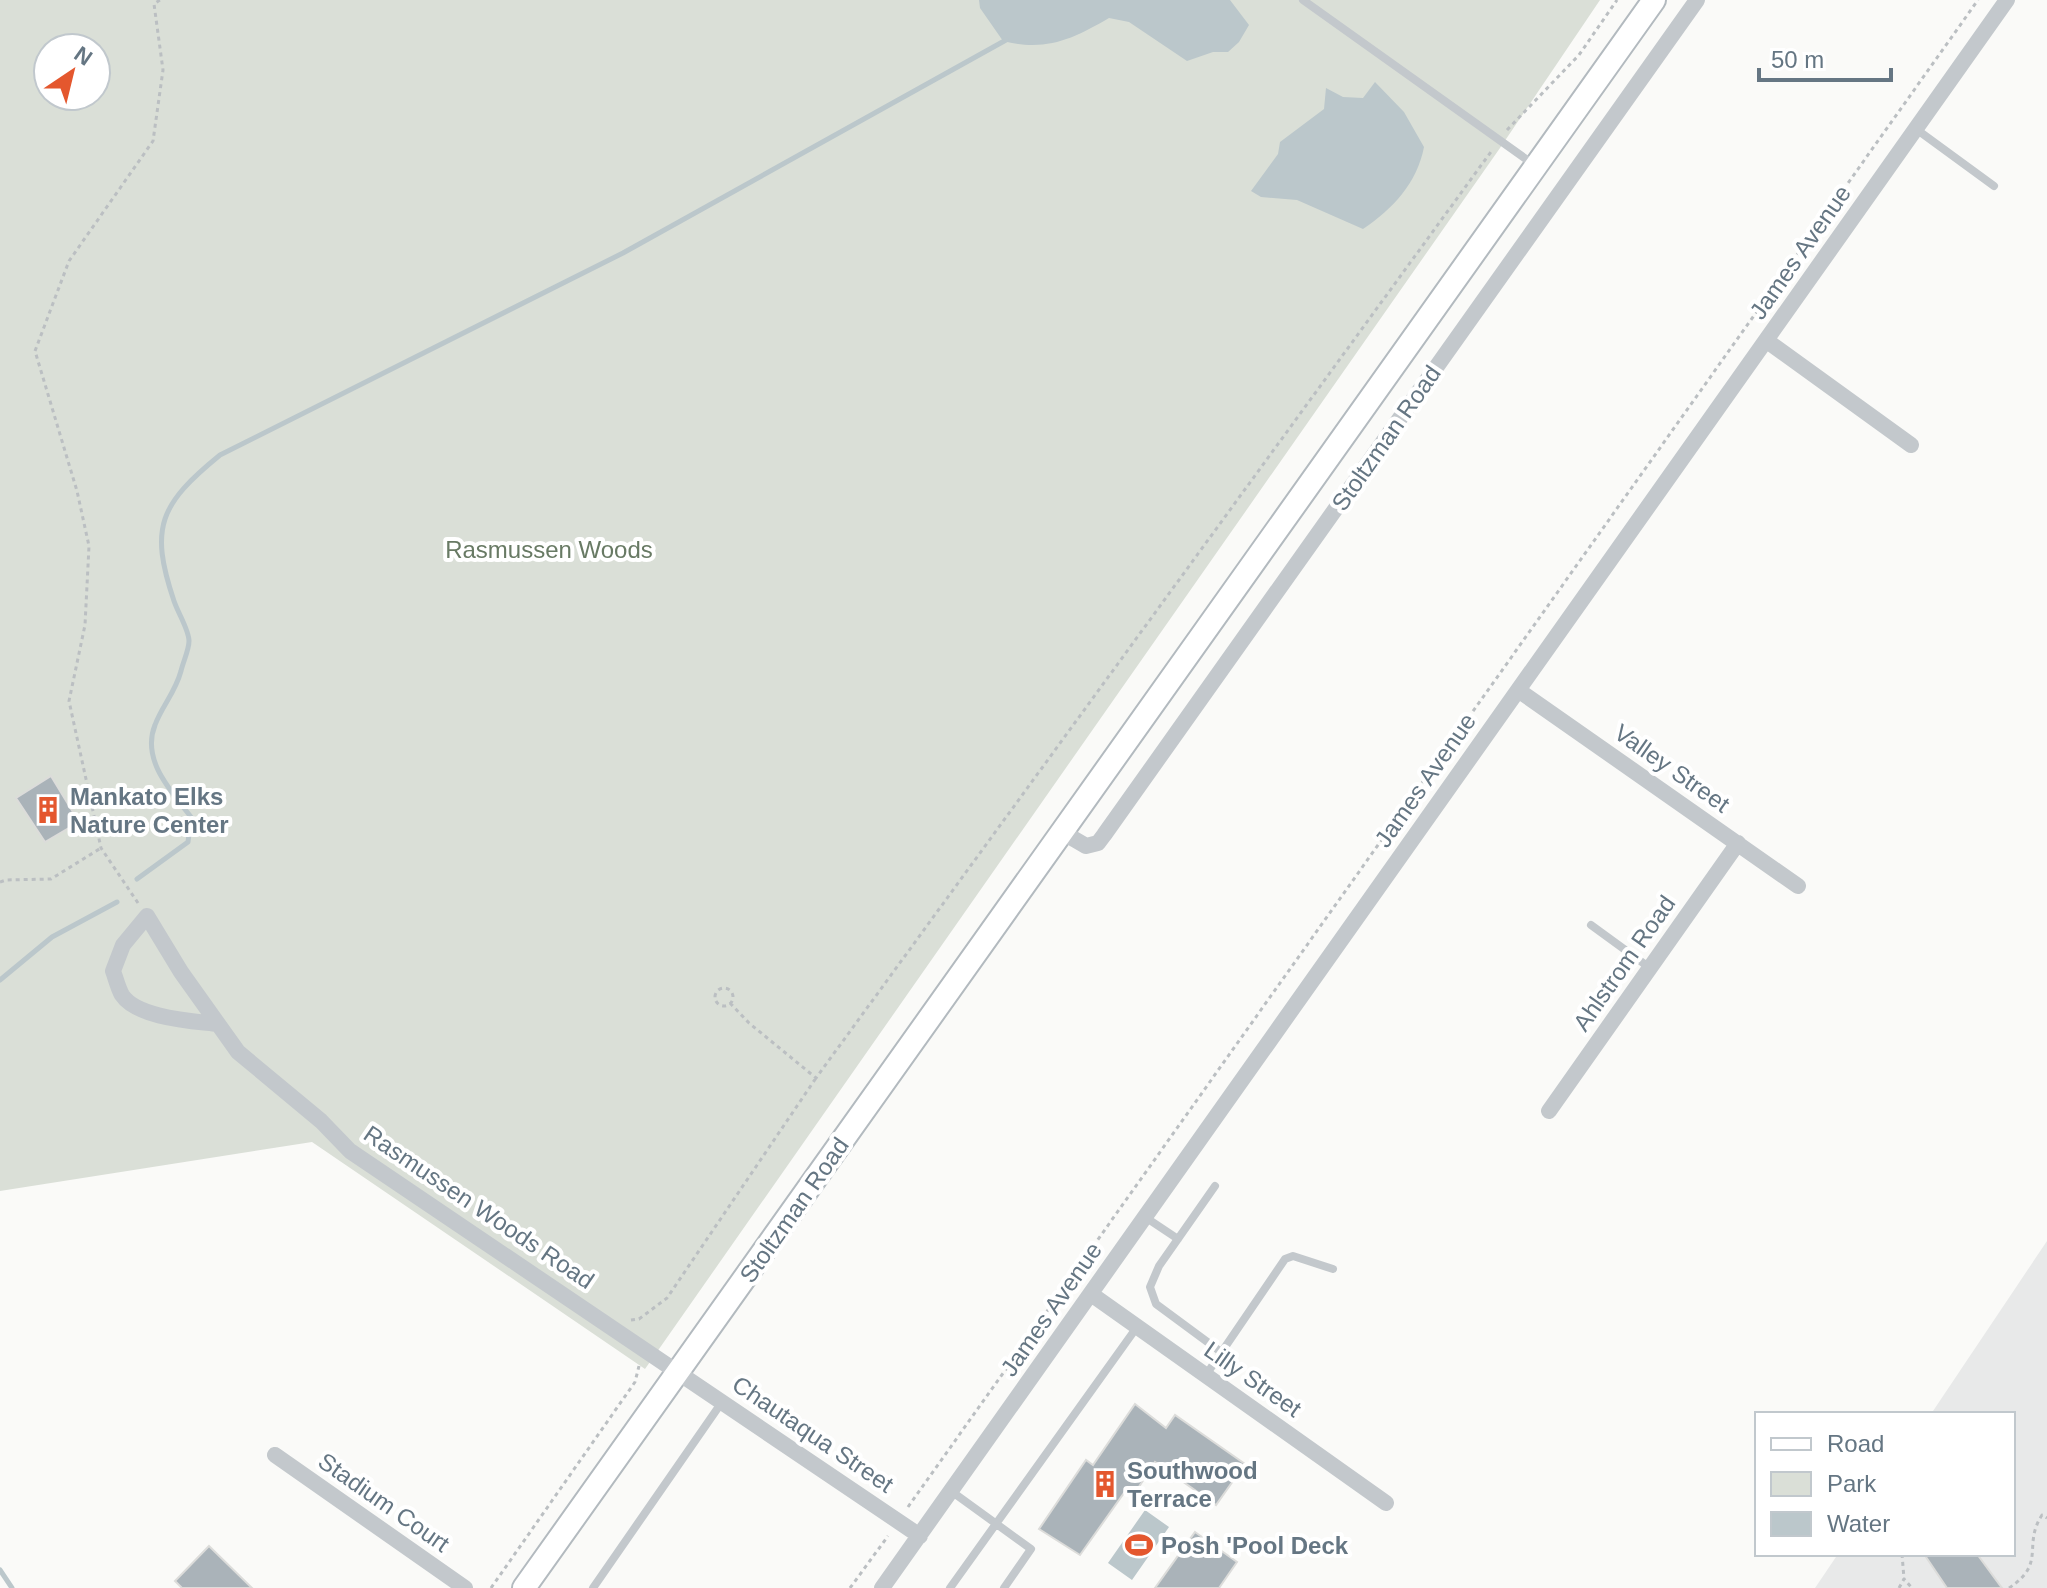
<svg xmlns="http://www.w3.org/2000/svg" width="2047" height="1588" font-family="Arial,sans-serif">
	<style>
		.built { fill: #e8e9e9 }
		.green { fill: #dadfd7; fill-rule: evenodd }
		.water { fill: #bbc7cb }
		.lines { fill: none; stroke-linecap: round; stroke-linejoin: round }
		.stream { stroke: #bbc7cb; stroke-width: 5 }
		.building { fill: #aab3b9; stroke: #dcdcda; stroke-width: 2 }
		.secondary-casing { stroke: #b3babf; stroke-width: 26 }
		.path { stroke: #bbbfc2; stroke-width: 3; stroke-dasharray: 4 4; stroke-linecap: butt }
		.lane { stroke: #c3c8cc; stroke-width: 8 }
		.street { stroke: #c3c8cc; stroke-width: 16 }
		.secondary { stroke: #fff; stroke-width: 22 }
		.labels { text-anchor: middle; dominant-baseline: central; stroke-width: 8; stroke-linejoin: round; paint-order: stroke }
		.street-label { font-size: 24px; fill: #657683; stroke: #fff }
		.park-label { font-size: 24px; fill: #687a64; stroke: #fff }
		.poi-label { font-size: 24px; font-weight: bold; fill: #657683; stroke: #fff; text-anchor: start }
	</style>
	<rect width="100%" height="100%" fill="#fafaf8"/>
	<!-- built -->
	<path class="built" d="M2047 1241V1588H1815L1838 1554H2013V1414H1931Z"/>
	<!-- green -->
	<path class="green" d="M0 0H1600L1500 148 645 1369 312 1142 0 1191ZM48 48H96V96H48Z"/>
	<!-- water -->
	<path class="water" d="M979 0H1230L1249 25 1239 42 1228 52H1213L1187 61 1129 22 1109 18C1073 39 1046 52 1003 41L980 8Z
		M1375 82 1404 112 1424 147C1417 183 1393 209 1363 229L1297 200 1261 197 1251 191 1278 154 1280 142 1324 109 1326 88 1343 97 1363 98Z
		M1145 1510 1169 1527 1132 1580 1108 1563Z"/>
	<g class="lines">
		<!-- stream -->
		<path class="stream" d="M137 879 188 842 191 817C171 791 141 760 155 725 162 706 175 693 181 671 183 662 189 650 189 641 189 630 178 613 174 601 149 527 160 504 220 455L623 253 1006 40
			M0 980 52 937 117 902
			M0 1570 12 1588"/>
	</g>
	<!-- building -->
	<path class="building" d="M51 776 79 822 45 842 16 798Z
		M1135 1404 1166 1428 1175 1415 1245 1464 1216 1505 1155 1462 1133 1496 1124 1493 1080 1555 1039 1529 1086 1460 1093 1465Z
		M1195 1532 1237 1562 1219 1588H1155Z
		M209 1546 252 1588H182L175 1581Z
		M1924 1554H1977L2002 1588H1947Z"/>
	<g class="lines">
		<!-- secondary casing -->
		<g class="secondary-casing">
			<path id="secondary" d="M524 1588 1654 0"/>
		</g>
		<!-- path -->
		<path class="path" d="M1507 130 1579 55 1617 0
			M0 882 6 880 51 879 101 848
			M138 903 101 848 69 701 85 625 89 546 77 491 35 351 69 261 153 141 163 70 154 4 160 0
			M715 997a9 9 0 1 1 18 0a9 9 0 1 1-18 0Z
			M730 1003 749 1023 816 1078 1493 149
			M631 1320 639 1319 667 1298 816 1078
			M908 1507 1978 0
			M1902 1554 1904 1579
			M491 1588 635 1382 639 1366
			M850 1588 888 1536
			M1899 1588 1904 1579 1912 1588
			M2009 1588C2047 1563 2022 1546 2042 1515L2047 1518"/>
		<!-- lane -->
		<path class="lane" d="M1303 0 1533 164
			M1916 129 1994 186
			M1591 925 1650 968
			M1215 1186 1159 1266 1150 1287 1156 1304 1221 1352
			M1145 1217 1178 1239
			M1206 1375 1285 1259 1293 1256 1333 1269
			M951 1491 1031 1549 1004 1588
			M593 1588 722 1402
			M950 1588 1137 1327"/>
		<!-- street -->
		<path class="street" d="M1767 341 1911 445
			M1518 690 1798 886
			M1062 832 1086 846 1098 843 1104 835 1697 0
			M217 1024C193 1021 137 1018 122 995 118 988 116 979 113 971L123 945 147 916 181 972 238 1052 321 1121 350 1151 920 1536
			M1549 1111 1738 843
			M1091 1294 1386 1503
			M275 1455 465 1588
			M882 1588 2007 0"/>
		<!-- secondary -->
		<use href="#secondary" class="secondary"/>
	</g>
	<!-- icons -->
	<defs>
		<g id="building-bare" transform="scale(2.16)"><path d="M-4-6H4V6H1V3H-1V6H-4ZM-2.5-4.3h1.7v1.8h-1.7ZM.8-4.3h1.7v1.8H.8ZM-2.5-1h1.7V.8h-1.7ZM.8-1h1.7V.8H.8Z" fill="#e4572e" stroke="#fff" stroke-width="2.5" paint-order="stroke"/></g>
		<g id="stadium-bare" transform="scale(2.16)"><path d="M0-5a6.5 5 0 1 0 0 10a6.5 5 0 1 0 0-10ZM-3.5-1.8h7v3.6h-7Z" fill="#e4572e" stroke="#fff" stroke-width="2.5" paint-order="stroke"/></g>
	</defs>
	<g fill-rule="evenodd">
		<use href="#building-bare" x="48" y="810"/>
		<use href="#building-bare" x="1105" y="1484"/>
		<use href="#stadium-bare" x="1139" y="1545"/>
	</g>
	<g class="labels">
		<!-- street labels -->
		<g class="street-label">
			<text transform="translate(1800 252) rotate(-55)">James Avenue</text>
			<text transform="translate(1386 438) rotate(-55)">Stoltzman Road</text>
			<text transform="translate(1672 768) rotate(35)">Valley Street</text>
			<text transform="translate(1425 780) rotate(-55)">James Avenue</text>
			<text transform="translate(1624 963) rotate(-55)">Ahlstrom Road</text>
			<text transform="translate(479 1207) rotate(34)">Rasmussen Woods Road</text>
			<text transform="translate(794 1210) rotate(-55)">Stoltzman Road</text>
			<text transform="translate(1051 1309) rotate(-55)">James Avenue</text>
			<text transform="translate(1253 1379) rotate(35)">Lilly Street</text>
			<text transform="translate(813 1434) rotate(34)">Chautaqua Street</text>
			<text transform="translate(384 1502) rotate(35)">Stadium Court</text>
		</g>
		<!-- park labels -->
		<g class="park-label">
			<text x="549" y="549">Rasmussen Woods</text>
		</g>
		<!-- poi labels -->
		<g class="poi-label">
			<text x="70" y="796">Mankato Elks<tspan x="70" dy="28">Nature Center</tspan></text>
			<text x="1127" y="1470">Southwood<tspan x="1127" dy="28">Terrace</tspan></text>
			<text x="1161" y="1545">Posh 'Pool Deck</text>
		</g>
	</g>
	<!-- legend -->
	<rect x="1755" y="1412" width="260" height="144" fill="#ffffff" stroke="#c1c8cd" stroke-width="2"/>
	<rect x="1771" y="1438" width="40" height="12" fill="#ffffff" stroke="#c1c8cd" stroke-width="2"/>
	<text x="1827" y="1452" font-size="24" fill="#657683">Road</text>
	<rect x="1771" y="1472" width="40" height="24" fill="#dadfd7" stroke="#c1c8cd" stroke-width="2"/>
	<text x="1827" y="1492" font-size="24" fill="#657683">Park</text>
	<rect x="1771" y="1512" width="40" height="24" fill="#bbc7cb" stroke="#c1c8cd" stroke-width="2"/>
	<text x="1827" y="1532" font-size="24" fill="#657683">Water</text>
	<!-- north arrow -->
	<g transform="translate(72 72) rotate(35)"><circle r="38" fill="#ffffff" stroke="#c1c8cd" stroke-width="2"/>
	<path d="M0-6L14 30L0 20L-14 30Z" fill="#e4572e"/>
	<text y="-12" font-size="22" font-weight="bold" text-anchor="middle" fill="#657683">N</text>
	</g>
	<!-- scale -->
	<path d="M1759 68v12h132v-12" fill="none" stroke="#657683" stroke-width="4"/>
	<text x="1771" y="68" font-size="24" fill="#657683" stroke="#ffffff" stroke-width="6" paint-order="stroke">50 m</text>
</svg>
